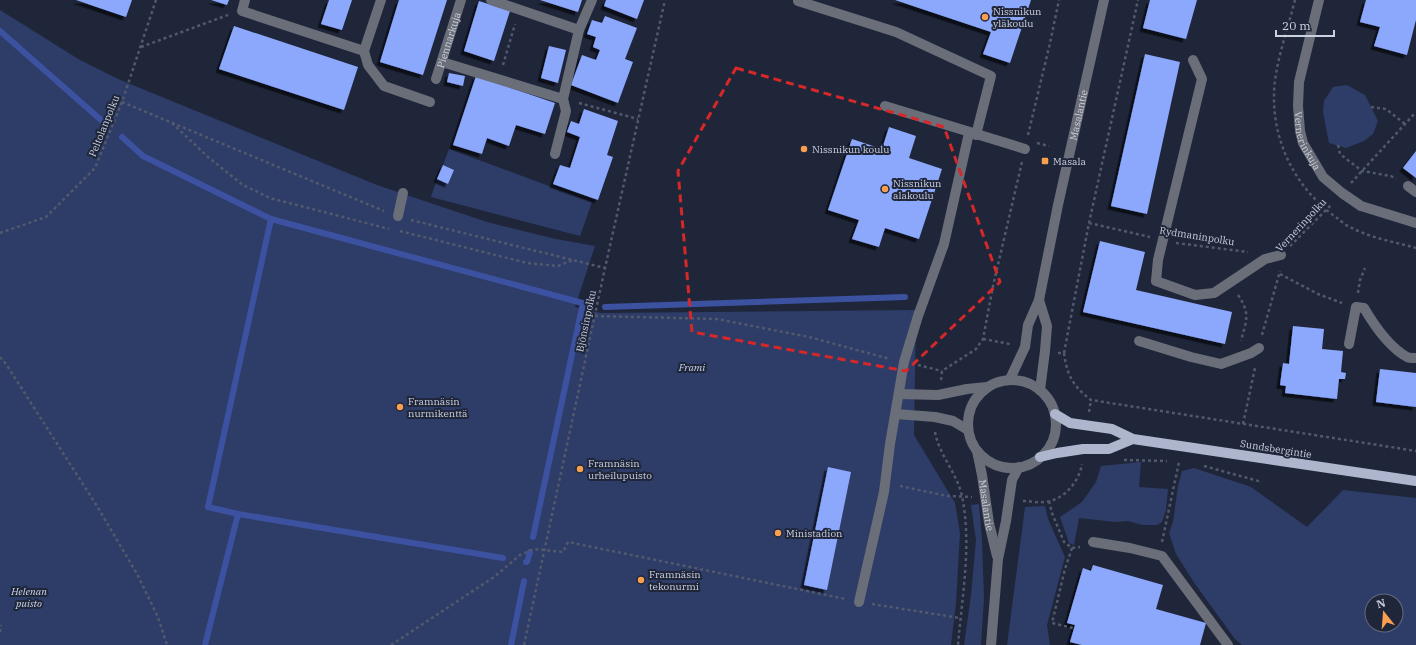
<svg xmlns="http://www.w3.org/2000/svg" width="1416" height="645" font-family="'IBM Plex Serif',serif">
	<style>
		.green { fill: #2e3c68; fill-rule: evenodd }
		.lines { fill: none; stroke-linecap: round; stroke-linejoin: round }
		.stream { stroke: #3c52a0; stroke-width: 6 }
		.building { fill: #8ba8fd; filter: url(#shadow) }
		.path { stroke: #53596c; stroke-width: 2.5; stroke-dasharray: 3 3; stroke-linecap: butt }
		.minor { stroke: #6a6e79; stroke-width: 10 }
		.major { stroke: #adb6cc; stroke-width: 10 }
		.marked { fill: none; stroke: #d62828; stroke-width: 3; stroke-dasharray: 8 5; stroke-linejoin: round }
		.poi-dot { fill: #fa9f4f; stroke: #1f263a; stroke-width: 1.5 }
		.labels { text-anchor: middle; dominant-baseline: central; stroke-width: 4; stroke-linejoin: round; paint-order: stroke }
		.poi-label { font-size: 10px; fill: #ccd1df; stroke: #1f263a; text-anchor: start }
		.street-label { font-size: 10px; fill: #ccd1df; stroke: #1f263a }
		.park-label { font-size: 10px; font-style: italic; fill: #cdd6ec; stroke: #1f263a }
	</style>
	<defs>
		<filter id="shadow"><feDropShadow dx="-3.5" dy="3.5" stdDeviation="0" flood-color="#0009"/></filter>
	</defs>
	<rect width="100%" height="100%" fill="#1f263a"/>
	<!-- green -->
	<path class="green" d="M0 10 80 60 118 79 377 185 487 222 556 239 595 246 575 307 601 313 916 310 914 435 955 503 960 533 956 603 951 645H0Z
		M1347 85 1365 95 1378 121 1373 134 1364 141 1346 148 1329 143 1323 112 1324 101 1333 87Z
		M449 149 592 202 580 236 431 197 437 179 448 184 454 170 443 165Z
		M1141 462 1139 487 1168 489 1166 510 1162 522 1157 525H1142L1128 521 1115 522 1079 518 1074 545 1069 543 1060 517 1082 502 1096 482 1101 466Z
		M1194 468 1251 487 1307 527 1343 490 1416 498V645H1242L1235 639 1195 584 1176 554 1169 533 1173 522 1178 486 1182 471ZM1372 601H1396V625H1372Z
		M979 504 982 540 984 599 981 645H964L971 595 976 540 971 505Z
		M1045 506 1048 519 1065 557 1047 625 1050 645H1007L1025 507Z"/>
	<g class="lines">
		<!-- stream -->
		<path class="stream" d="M0 31 101 120
			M122 137 143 156 271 219
			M605 307 905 297
			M238 514 503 558
			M533 537 583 303
			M526 562H527L530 552
			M205 645 238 514 208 507 271 219 586 304
			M511 645 524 581"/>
	</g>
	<!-- building -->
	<path class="building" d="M76 0H132L126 17Z
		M211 0H229L227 5Z
		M329 0H352L342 30 321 24Z
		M399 0H447L423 75 380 62Z
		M540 0H582L578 12Z
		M606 0H644L637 19 604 6Z
		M895 0H1031L1010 63 983 54 991 32Z
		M1150 0H1197L1186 39 1143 28Z
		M1366 0H1416V20L1407 55 1374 46 1380 27 1360 22Z
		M479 1 510 11 494 61 464 51Z
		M605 16 637 28 625 59 633 62 618 103 571 85 582 55 596 60 600 50 593 47 596 37 587 34 592 20 602 23Z
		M234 26 358 67 344 110 219 69Z
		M549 46 566 50 558 83 541 78Z
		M1145 54 1180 62 1147 214 1111 206Z
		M449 73 465 76 463 86 447 82Z
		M476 76 555 103 545 134 516 125 509 146 487 138 482 154 453 145Z
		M584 109 618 121 607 155 613 157 598 200 553 184 560 165 570 168 580 137 567 132 571 121 579 124Z
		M889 127 916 136 909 158 942 169 919 239 885 228 879 247 852 239 859 220 828 210 852 139 882 149Z
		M1416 151V178L1403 168Z
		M443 165 454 170 448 184 437 179Z
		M1100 241 1145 252 1136 290 1232 312 1225 344 1083 312Z
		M1293 326 1324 329 1322 349 1343 351 1341 372 1346 373 1345 379H1339L1337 399 1285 393 1286 386 1280 385 1283 363 1289 364Z
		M1380 369 1416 373V407L1376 402Z
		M828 467 851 472 827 590 804 585Z
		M1093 565 1163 585 1156 609 1206 623 1200 645H1082L1070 642 1075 625 1067 623 1083 568 1091 571Z"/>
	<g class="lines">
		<!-- path -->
		<path class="path" d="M1295 0C1288 28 1274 67 1274 95 1273 144 1297 190 1337 218 1341 221 1346 226 1352 228 1371 238 1395 242 1416 248
			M141 47 228 15
			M503 65 515 24
			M122 102 384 211
			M579 103 638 119
			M1371 107 1386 109 1405 124
			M172 123 208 157 243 185 270 198 389 229
			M1028 135 1050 43 1059 0
			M1037 143 1049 146
			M1338 145 1340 154 1362 171 1391 176 1396 179
			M1351 183 1416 112
			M411 220 605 268
			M1089 223 1150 237
			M400 231 527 263 558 266 573 260
			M0 233 46 217 95 168 122 102 156 0
			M1176 243 1248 252
			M1290 246 1332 204
			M1280 274 1318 294 1342 303
			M1358 293 1360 280 1365 268
			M1238 295C1251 314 1246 321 1241 341
			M595 316 717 319 809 337 890 359
			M1262 335 1280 271
			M983 339 1010 344
			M1058 353H1064C1067 376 1073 386 1091 400L1416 451
			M1064 353 1089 223 1138 0
			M0 357 6 364 97 506 137 574 158 617 167 645
			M918 365 942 371
			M941 380 942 371 976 349 983 339 993 286 1022 162
			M1089 412 1091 400
			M1243 424 1255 368
			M935 432C939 455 957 473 962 496 972 545 962 596 958 645
			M1124 460 1167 461
			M1204 466 1262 482
			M900 486 947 496 972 497
			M1023 501C1030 501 1037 503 1045 502 1064 500 1079 482 1082 464
			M1049 501 1052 513 1064 542 1072 548 1080 547
			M1162 542 1179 462
			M1072 548 1065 569 1052 623 1073 628
			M872 604 960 618
			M0 632 1 625
			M391 645 494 577 520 555 534 549 563 552 568 542 846 599
			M524 645 605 268 665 0"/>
		<!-- minor -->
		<g class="minor">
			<path d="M245 0 242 11 364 51 381 0"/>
			<path d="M491 0 579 30"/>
			<path id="s1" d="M1319 0 1299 82 1298 106 1300 131 1303 143 1323 177 1342 193 1361 206 1416 223"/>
			<path d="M798 1 896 32 991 76 976 135"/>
			<path d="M364 51 368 65 384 86 430 102"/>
			<path d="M1193 60 1202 79 1158 260 1156 281 1195 295 1214 293 1265 259 1281 255"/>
			<path d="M442 62 563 99"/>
			<path id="s2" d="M436 79 461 0"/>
			<path d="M885 106 1025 149"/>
			<path d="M555 154 566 111 563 99 579 30 592 0"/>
			<path d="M1408 186 1416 192"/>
			<path d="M398 216 403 193"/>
			<path d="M1039 300 1047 326 1045 351 1040 390"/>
			<path d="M1139 341 1191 357 1221 364 1251 353 1259 348"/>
			<path d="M1349 344 1356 307 1364 308C1374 325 1389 347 1407 357 1409 358 1413 358 1416 358"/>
			<path id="s3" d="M1010 379 1025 347 1028 325 1039 300 1058 205 1104 0"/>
			<circle cx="1012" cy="424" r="44"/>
			<path d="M899 394 938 395 967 389 987 387"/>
			<path d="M896 414 935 417 953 421 968 430"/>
			<path id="s4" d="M977 451 982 475 989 523 997 556"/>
			<path d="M1093 542 1130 548 1162 556 1228 645"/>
			<path d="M859 602 884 492 890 444 904 362 918 316 944 244 969 133"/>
			<path d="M991 645 998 559 1006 521 1012 480 1019 467"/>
		</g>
		<!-- major -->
		<path class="major" d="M1055 414 1070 423 1112 429 1133 439 1416 481
			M1040 457 1057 453 1083 449H1109L1133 439"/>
	</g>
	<!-- marked area -->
	<path class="marked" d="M736 68 944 127 1000 282 906 371 692 332 678 171Z"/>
	<!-- markers -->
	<g class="poi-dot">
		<circle cx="985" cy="17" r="4"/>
		<circle cx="804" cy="149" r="4"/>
		<rect x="1041" y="157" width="8" height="8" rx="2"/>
		<circle cx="885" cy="189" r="4"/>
		<circle cx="400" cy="407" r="4"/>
		<circle cx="580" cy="469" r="4"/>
		<circle cx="778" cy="533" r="4"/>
		<circle cx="641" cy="580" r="4"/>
	</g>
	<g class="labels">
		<!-- poi labels -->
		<g class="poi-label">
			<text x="993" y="11">Nissnikun<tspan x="993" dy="12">yläkoulu</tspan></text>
			<text x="812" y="149">Nissnikun koulu</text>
			<text x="1053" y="161">Masala</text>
			<text x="893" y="183">Nissnikun<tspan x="893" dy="12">alakoulu</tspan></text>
			<text x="408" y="401">Framnäsin<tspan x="408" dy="12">nurmikenttä</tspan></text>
			<text x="588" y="463">Framnäsin<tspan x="588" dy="12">urheilupuisto</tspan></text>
			<text x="786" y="533">Ministadion</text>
			<text x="649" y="574">Framnäsin<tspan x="649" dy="12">tekonurmi</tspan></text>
		</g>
		<!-- street labels -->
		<g class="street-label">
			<text stroke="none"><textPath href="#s2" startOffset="41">Piennarkuja</textPath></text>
			<text stroke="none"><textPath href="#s3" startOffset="274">Masalantie</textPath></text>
			<text transform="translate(104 126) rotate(-68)">Peltolanpolku</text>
			<text stroke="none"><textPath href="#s1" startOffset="145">Vernerinkuja</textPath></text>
			<text transform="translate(1301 225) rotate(-47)">Vernerinpolku</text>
			<text transform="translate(1197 236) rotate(9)">Rydmaninpolku</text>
			<text transform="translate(586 321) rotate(-78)">Bjönsinpolku</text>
			<text transform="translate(1276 449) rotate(9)">Sundsbergintie</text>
			<text stroke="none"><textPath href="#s4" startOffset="55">Masalantie</textPath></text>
		</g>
		<!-- park labels -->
		<g class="park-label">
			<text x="692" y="367">Frami</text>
			<text x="29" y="591">Helenan<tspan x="29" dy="12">puisto</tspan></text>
		</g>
	</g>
	<!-- north arrow -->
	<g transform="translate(1384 613) rotate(343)"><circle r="19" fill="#1f263a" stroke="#646a7c"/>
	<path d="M0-3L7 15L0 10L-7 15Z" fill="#fa9f4f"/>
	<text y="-6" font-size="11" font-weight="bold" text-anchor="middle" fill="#ccd1df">N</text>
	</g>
	<!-- scale -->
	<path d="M1276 30v6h58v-6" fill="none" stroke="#ccd1df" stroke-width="2"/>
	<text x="1282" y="30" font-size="12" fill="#ccd1df" stroke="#1f263a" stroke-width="3" paint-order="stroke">20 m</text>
</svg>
